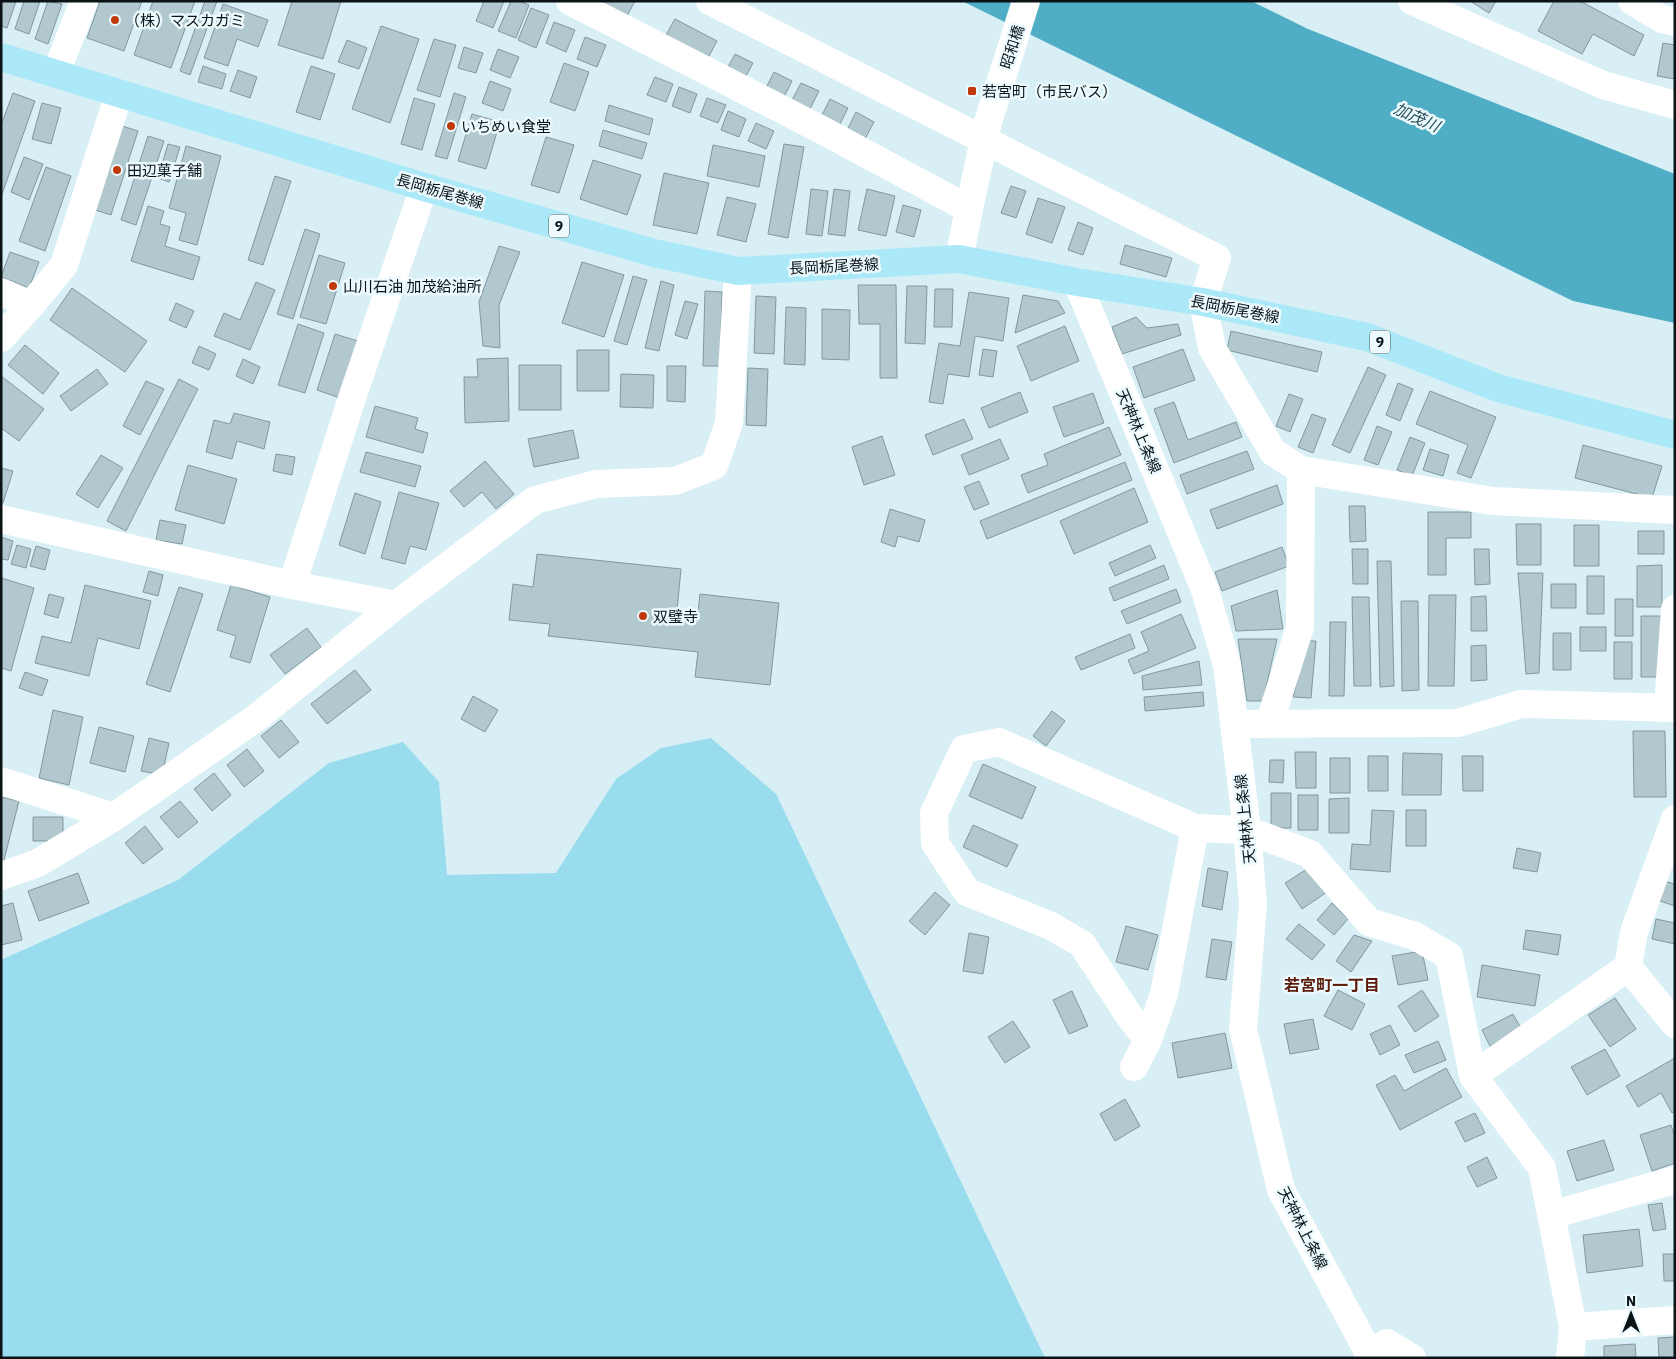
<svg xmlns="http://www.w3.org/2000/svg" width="1676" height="1359" font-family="'IBM Plex Sans','Noto Sans JP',sans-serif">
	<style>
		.green { fill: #99dced }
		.water { fill: #4faec5 }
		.building { fill: #b1c8ce; stroke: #82989e }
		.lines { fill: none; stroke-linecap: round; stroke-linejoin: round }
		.minor { stroke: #fff; stroke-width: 28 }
		.tertiary { stroke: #fff; stroke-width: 28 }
		.secondary { stroke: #fff; stroke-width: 28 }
		.primary { stroke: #abe9f8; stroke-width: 28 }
		.poi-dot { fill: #c1380c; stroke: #ecfafe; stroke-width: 2 }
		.labels { text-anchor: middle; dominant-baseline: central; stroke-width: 5; stroke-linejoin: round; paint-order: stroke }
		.shield { fill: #ecfafe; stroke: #4e585c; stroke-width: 1 }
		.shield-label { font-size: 14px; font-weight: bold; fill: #0b1316 }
		.poi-label { font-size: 15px; fill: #0b1316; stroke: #ecfafe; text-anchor: start }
		.street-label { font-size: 15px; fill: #0b1316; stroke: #ecfafe }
		.water-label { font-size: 16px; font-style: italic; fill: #254f5a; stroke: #ecfafe }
		.neighbourhood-label { font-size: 16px; font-weight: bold; fill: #5d1b09; stroke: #ecfafe }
	</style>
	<rect width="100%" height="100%" fill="#d7eff5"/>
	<!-- green -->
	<path class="green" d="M711 738 776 794 1045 1358H1V960L178 880 329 763 403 742 439 782 447 875 556 873 616 779 661 748Z"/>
	<!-- water -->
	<path class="water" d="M962 1H1251L1308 29 1675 174V323L1573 301Z"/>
	<!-- building -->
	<path class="building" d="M1 1H16L7 28 1 26Z
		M24 1H40L29 34 15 29Z
		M48 1 62 4 48 44 35 39Z
		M100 1H142L124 51 87 38Z
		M153 1H195L171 68 134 55Z
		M205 1H217L190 75 180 71Z
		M292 1H341L323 59 278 45Z
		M484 1H504L493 28 476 21Z
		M511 1H519L529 5 516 38 498 31Z
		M604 1H635L627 16 603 4Z
		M1470 1H1496L1489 13Z
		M1554 1H1580L1644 35 1634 56 1593 34 1582 54 1538 31Z
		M223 4 268 20 258 47 237 39 228 66 204 58Z
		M531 8 549 15 536 48 518 40Z
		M675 19 717 41 708 58 666 35Z
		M554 22 575 30 566 52 546 43Z
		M381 26 419 39 390 123 352 109Z
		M585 37 606 45 597 67 577 59Z
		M434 39 456 45 440 97 417 90Z
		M347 40 367 48 359 69 338 62Z
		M1663 43 1675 45V79L1657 76Z
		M464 47 483 53 476 73 458 68Z
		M498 49 519 57 510 78 490 70Z
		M735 54 753 63 744 80 726 71Z
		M564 63 589 72 575 111 550 102Z
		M203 66 226 74 222 89 198 82Z
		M311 66 335 74 320 120 296 112Z
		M238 70 257 77 250 98 230 91Z
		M774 72 792 81 783 99 765 90Z
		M655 77 673 84 666 102 647 95Z
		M490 81 511 89 503 111 482 103Z
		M801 83 819 91 810 109 792 100Z
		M679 87 697 94 690 113 672 106Z
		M13 93 35 101 1 197V125Z
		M454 93 466 97 447 159 435 156Z
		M414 98 435 104 422 150 401 144Z
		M707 98 726 105 718 123 700 116Z
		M830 99 848 108 839 126 821 117Z
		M42 103 61 108 51 144 32 139Z
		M609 105 653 119 649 135 605 121Z
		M728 111 746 119 739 137 721 130Z
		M856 112 874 122 865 139 847 130Z
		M472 114 500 122 486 169 458 161Z
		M756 123 774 131 766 149 748 141Z
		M122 126 138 131 111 215 95 210Z
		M603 130 647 143 642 159 599 146Z
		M148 136 164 141 136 225 121 220Z
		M546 137 574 145 559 193 531 185Z
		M168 144 180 147 169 182 158 178Z
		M784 144 804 147 788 238 768 234Z
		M713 145 765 156 759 187 707 176Z
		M186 146 221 156 197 245 179 240 186 213 169 208Z
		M24 157 43 164 29 200 11 192Z
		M593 160 641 175 627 215 580 199Z
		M46 167 71 176 45 251 19 241Z
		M664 173 709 183 697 234 653 225Z
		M275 176 291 181 263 265 248 260Z
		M1011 186 1026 191 1016 218 1001 213Z
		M811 189 828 191 822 236 806 234Z
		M834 189 850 191 845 236 828 234Z
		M867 189 895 196 886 236 858 230Z
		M727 197 756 204 746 242 717 235Z
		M1038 198 1065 207 1052 243 1026 234Z
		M903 205 921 210 914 237 896 232Z
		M148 206 164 211 160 224 170 227 165 246 200 257 193 280 131 261Z
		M1078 222 1093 228 1083 255 1068 250Z
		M305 229 320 234 293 319 277 314Z
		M1125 245 1172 258 1166 277 1120 264Z
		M499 246 520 252 499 305 500 348 483 346 479 302Z
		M10 252 39 262 29 288 1 277Z
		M319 255 345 263 326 324 300 317Z
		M582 262 624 275 604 337 562 323Z
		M633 276 647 280 627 345 614 341Z
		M661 281 674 285 659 351 645 348Z
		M256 282 275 290 250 350 214 336 224 313 240 320Z
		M858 285H896L897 378H880V324H859Z
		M907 286H927L925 344 905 343Z
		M72 288 147 341 125 372 50 320Z
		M935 289H953L952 327H934Z
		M705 291 722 292 720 366H703Z
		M969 292 1009 298 1003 341 975 336 969 377 948 374 943 404 929 402 939 343 960 346Z
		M1023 295 1058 301 1065 313 1015 333Z
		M756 296 776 297 774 354 754 353Z
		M685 301 698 304 687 339 675 335Z
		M176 303 194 311 186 328 169 320Z
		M786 307 806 308 805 365 784 364Z
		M822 309 850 310 849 360 822 359Z
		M1136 317 1147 328 1178 324 1181 335 1122 354 1112 327Z
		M298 324 324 333 305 393 278 385Z
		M1065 326 1079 361 1031 381 1017 346Z
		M1231 331 1322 352 1317 372 1227 350Z
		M335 334 358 341 340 398 317 390Z
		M25 345 59 373 43 394 8 365Z
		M199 346 216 354 209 370 192 363Z
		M983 349 997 351 993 377 979 375Z
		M1183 349 1195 380 1144 398 1133 367Z
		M577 350H609V391H577Z
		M508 358 509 421 465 423 464 377H478L477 359Z
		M243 359 260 367 253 384 236 376Z
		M519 365H561V410H519Z
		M667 366H686L685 402 667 401Z
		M1368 367 1386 375 1350 453 1332 445Z
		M748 368 768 369 766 426 746 425Z
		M97 369 108 384 71 411 60 396Z
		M621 374 654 375 653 408 620 407Z
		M1 376 44 409 19 441 1 428Z
		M179 379 198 389 126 531 107 521Z
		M146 381 164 389 140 435 123 426Z
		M1398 383 1413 389 1400 421 1386 415Z
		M1430 391 1496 417 1471 478 1457 473 1468 445 1416 424Z
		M1020 392 1028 412 989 428 981 408Z
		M1093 393 1104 423 1064 437 1053 407Z
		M1289 394 1303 399 1290 432 1276 426Z
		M1174 402 1188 440 1236 422 1242 437 1174 463 1154 409Z
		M375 406 418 418 415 429 428 433 423 453 366 437Z
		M234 413 270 422 264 449 237 441 232 459 206 452 214 420 230 424Z
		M1312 414 1326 419 1313 453 1298 447Z
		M964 419 973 439 933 455 925 435Z
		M1377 426 1392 432 1378 465 1364 460Z
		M1109 427 1121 455 1028 493 1021 475 1048 465 1044 454Z
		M573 430 579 458 534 467 528 439Z
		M882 436 895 475 864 485 852 447Z
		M1410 437 1425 443 1412 476 1397 470Z
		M1000 439 1009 459 969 475 961 455Z
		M1583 445 1662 466 1652 498 1575 478Z
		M1430 449 1449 455 1443 476 1423 470Z
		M1247 451 1254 469 1187 494 1180 475Z
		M366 452 421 466 415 487 360 472Z
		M276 454 295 457 292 475 273 471Z
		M101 455 123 468 98 508 76 494Z
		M485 461 514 494 496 509 482 492 464 507 450 491Z
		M1125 462 1132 480 987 539 980 521Z
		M188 465 237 479 224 524 175 510Z
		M1 468 13 471 3 503H1Z
		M979 481 989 504 974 510 964 487Z
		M1277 485 1283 504 1217 529 1210 510Z
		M1134 488 1148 522 1074 554 1060 521Z
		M399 492 439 503 426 550 410 546 405 564 381 558Z
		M355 493 381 502 365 554 339 545Z
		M1349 506H1365L1366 541 1350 542Z
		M890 509 925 520 919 542 898 536 895 547 881 542Z
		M1428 512H1471V538H1446V575H1428Z
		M160 520 186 525 182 544 156 540Z
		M1516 524H1541V565H1517Z
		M1574 525H1599V566H1574Z
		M1638 531H1664V554H1638Z
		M1 537 13 541 8 560 1 559Z
		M17 545 31 549 26 568 11 564Z
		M1150 545 1156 558 1115 576 1109 563Z
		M36 546 50 550 45 570 30 566Z
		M1282 547 1289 566 1222 591 1215 572Z
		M1352 549H1368V584H1353Z
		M1474 549H1489L1490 584 1475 585Z
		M537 554 681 569 677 610 698 612 700 594 779 603 770 685 695 677 698 652 548 636 550 624 509 620 513 584 533 587Z
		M1377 561H1391L1394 686 1380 687Z
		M1164 565 1169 579 1114 601 1109 588Z
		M1662 565V607H1637V566Z
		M149 571 163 575 158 596 143 592Z
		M1518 573H1543L1539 673 1526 674Z
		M1587 576H1604V614H1587Z
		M1 578 34 588 11 671 1 668Z
		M1551 584H1576V608H1551Z
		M85 585 151 601 139 649 98 638 89 676 35 663 42 636 71 643Z
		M231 585 270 597 250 663 230 657 236 636 217 630Z
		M179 587 203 594 170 692 146 684Z
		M1176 589 1181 602 1127 624 1121 611Z
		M1277 590 1283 629 1236 631 1231 606Z
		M49 594 64 598 58 618 44 614Z
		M1429 595H1456L1454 686H1428Z
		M1486 596 1487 631H1471V597Z
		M1352 597H1369L1371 686H1354Z
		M1615 599H1633V636H1615Z
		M1401 601H1418L1419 690 1402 691Z
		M1181 614 1196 648 1134 674 1128 660 1149 651 1141 632Z
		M1641 616H1661V677H1641Z
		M1330 622H1346L1344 696H1329Z
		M1580 627H1606V651H1580Z
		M307 628 321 647 285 674 270 655Z
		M1553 633H1571V670H1553Z
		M1130 634 1135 648 1081 670 1075 657Z
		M1238 639H1277L1263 701H1247Z
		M1307 641H1316L1311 698 1293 697Z
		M1614 642H1632V679H1614Z
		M1486 645 1487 680 1471 681V646Z
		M1199 661 1202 685 1143 690 1142 676Z
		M355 670 371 690 327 724 311 704Z
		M25 672 48 680 42 696 19 688Z
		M1203 692 1204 706 1145 711 1144 697Z
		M473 696 498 710 485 732 461 719Z
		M53 710 83 717 69 785 39 778Z
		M1052 711 1065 721 1046 746 1033 736Z
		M281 720 299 742 279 758 261 736Z
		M99 727 134 736 125 772 90 763Z
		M1633 731H1665L1666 797H1634Z
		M149 738 169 743 162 775 141 771Z
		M247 749 264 771 244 787 227 765Z
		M1295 752H1316V788H1296Z
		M1403 753 1442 754 1441 795H1402Z
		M1368 756H1388V791H1368Z
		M1462 756H1483V791H1463Z
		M1330 758H1350V793H1330Z
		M1270 760H1284L1283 783 1269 782Z
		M983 764 1036 787 1022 819 969 796Z
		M214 773 231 795 212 811 194 789Z
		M1271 793H1291V828H1271Z
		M1298 795H1318V830H1298Z
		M1 797 19 801 3 864H1Z
		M1349 798V833H1329V799Z
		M180 801 198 822 178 838 160 817Z
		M1372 810 1394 811 1390 872 1350 869 1352 844 1370 845Z
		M1406 810H1426V846H1406Z
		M33 817H63V841H33Z
		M973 825 1018 845 1007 867 963 847Z
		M145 826 163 849 143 864 125 843Z
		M1517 848 1541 853 1537 872 1513 868Z
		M1310 867 1327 892 1302 909 1285 883Z
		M1208 868 1228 872 1222 910 1202 906Z
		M78 873 89 903 39 921 28 891Z
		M1664 881 1675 884V906L1657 900Z
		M935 892 950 905 925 935 909 921Z
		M13 903 22 940 1 945V906Z
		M1332 903 1348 919 1334 935 1317 920Z
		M1656 919 1675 923V944L1652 939Z
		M1299 924 1325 945 1312 960 1286 939Z
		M1126 926 1158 935 1148 970 1116 962Z
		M1526 930 1561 935 1558 955 1523 949Z
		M969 933 989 937 983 974 963 971Z
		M1354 935 1372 941 1351 972 1336 961Z
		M1212 939 1232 942 1226 980 1206 977Z
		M1422 951 1428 980 1398 985 1392 956Z
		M1482 965 1540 975 1535 1006 1477 997Z
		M1338 990 1365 1004 1352 1030 1324 1016Z
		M1422 990 1439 1016 1415 1032 1398 1006Z
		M1072 991 1088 1026 1069 1034 1053 1000Z
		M1615 998 1636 1029 1610 1047 1588 1015Z
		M1513 1014 1523 1032 1491 1048 1482 1030Z
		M1313 1019 1319 1049 1290 1054 1284 1024Z
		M1013 1021 1030 1047 1005 1063 988 1037Z
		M1390 1025 1400 1045 1380 1055 1370 1034Z
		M1225 1033 1232 1068 1178 1078 1172 1043Z
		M1438 1041 1446 1060 1414 1073 1405 1055Z
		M1605 1049 1620 1076 1587 1095 1571 1067Z
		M1675 1058V1111L1672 1113 1661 1093 1638 1107 1626 1086Z
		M1446 1068 1462 1097 1400 1130 1376 1085 1395 1075 1404 1091Z
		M1125 1099 1140 1126 1115 1141 1100 1114Z
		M1475 1113 1485 1133 1465 1142 1455 1122Z
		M1671 1125 1675 1137V1163L1652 1171 1640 1135Z
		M1604 1140 1614 1170 1577 1181 1567 1151Z
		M1487 1157 1497 1178 1477 1187 1467 1167Z
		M1662 1203 1666 1229 1653 1231 1648 1205Z
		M1639 1229 1643 1266 1587 1273 1583 1235Z
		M1663 1254H1675V1281H1664Z
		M1675 1337V1358H1659L1658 1338Z
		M1635 1344 1636 1358H1604V1346Z"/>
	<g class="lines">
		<!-- minor -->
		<path class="minor" d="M570 1 820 129 969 209
			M710 1 1217 258 1203 302 1212 348 1273 452 1301 470 1493 501 1675 510
			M1412 1 1603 85 1675 105
			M1632 1 1662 19 1675 22
			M56 73 84 1
			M1 292 31 305
			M1 338 31 305 64 265 119 94
			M1 519 292 585 396 605 256 718 114 817 38 863 1 876
			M292 585 353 395 424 187
			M396 605 535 500 596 484 675 481 714 466 729 423 738 271
			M1668 707 1675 609
			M1235 724 1458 723 1521 704 1675 708
			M1269 724 1300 627 1301 470
			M1 781 114 817
			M1628 967 1634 932 1675 819
			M1148 1040 1130 1017 1082 944 1051 926 967 892 935 843 934 813 964 749 999 742 1195 828 1247 830 1310 854 1369 922 1415 936 1449 956 1473 1076 1542 1168 1573 1327
			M1134 1067 1148 1040 1164 994 1195 828
			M1473 1076 1628 967 1675 1024
			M1551 1215 1675 1180
			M1370 1355 1387 1343 1412 1358
			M1570 1358 1573 1327 1675 1320"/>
		<!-- tertiary -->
		<path class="tertiary" d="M959 259 969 209 988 122 1026 1"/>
		<!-- secondary -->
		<path class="secondary" d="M1077 282 1205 590 1227 665 1247 830 1253 904 1243 1029 1281 1190 1370 1355V1358"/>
		<!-- primary -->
		<path class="primary" d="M1 57 424 187 654 253 738 271 959 259 1077 282 1203 302 1367 337 1498 388 1675 435"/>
	</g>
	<!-- markers -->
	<g class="poi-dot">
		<circle cx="115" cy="20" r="5"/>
		<rect x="967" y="86" width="10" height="10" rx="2.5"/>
		<circle cx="451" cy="126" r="5"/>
		<circle cx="117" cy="170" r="5"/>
		<circle cx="333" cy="286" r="5"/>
		<circle cx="643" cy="616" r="5"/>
	</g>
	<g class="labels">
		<!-- shield labels -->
		<g class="shield">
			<rect x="549" y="214.5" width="20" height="23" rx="4"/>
			<rect x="1370" y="330.5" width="20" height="23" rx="4"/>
		</g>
		<g class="shield-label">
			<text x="559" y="226">9</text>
			<text x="1380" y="342">9</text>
		</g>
		<!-- poi labels -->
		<g class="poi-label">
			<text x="125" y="20">（株）マスカガミ</text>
			<text x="982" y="91">若宮町（市民バス）</text>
			<text x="461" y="126">いちめい食堂</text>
			<text x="127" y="170">田辺菓子舗</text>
			<text x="343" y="286">山川石油 加茂給油所</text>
			<text x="653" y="616">双璧寺</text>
		</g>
		<!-- street labels -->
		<g class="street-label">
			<text transform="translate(1012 47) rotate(-72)">昭和橋</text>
			<text transform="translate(440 191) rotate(16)">長岡栃尾巻線</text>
			<text transform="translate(834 266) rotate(-3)">長岡栃尾巻線</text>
			<text transform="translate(1235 309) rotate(11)">長岡栃尾巻線</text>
			<text transform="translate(1139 431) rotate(67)">天神林上条線</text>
			<text transform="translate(1245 819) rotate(-96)">天神林上条線</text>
			<text transform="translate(1303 1228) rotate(63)">天神林上条線</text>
		</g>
		<!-- water labels -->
		<g class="water-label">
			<text transform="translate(1417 117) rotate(24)">加茂川</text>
		</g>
		<!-- neighbourhood labels -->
		<g class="neighbourhood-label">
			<text x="1332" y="985">若宮町一丁目</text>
		</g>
	</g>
	<!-- border -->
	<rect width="1676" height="1359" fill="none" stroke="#0b1316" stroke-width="5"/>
	<!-- north arrow -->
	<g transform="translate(1631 1314)" stroke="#ecfafe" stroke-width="4" paint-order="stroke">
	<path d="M0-4L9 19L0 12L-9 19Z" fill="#0b1316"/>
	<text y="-8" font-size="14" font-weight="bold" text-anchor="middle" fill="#0b1316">N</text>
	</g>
</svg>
